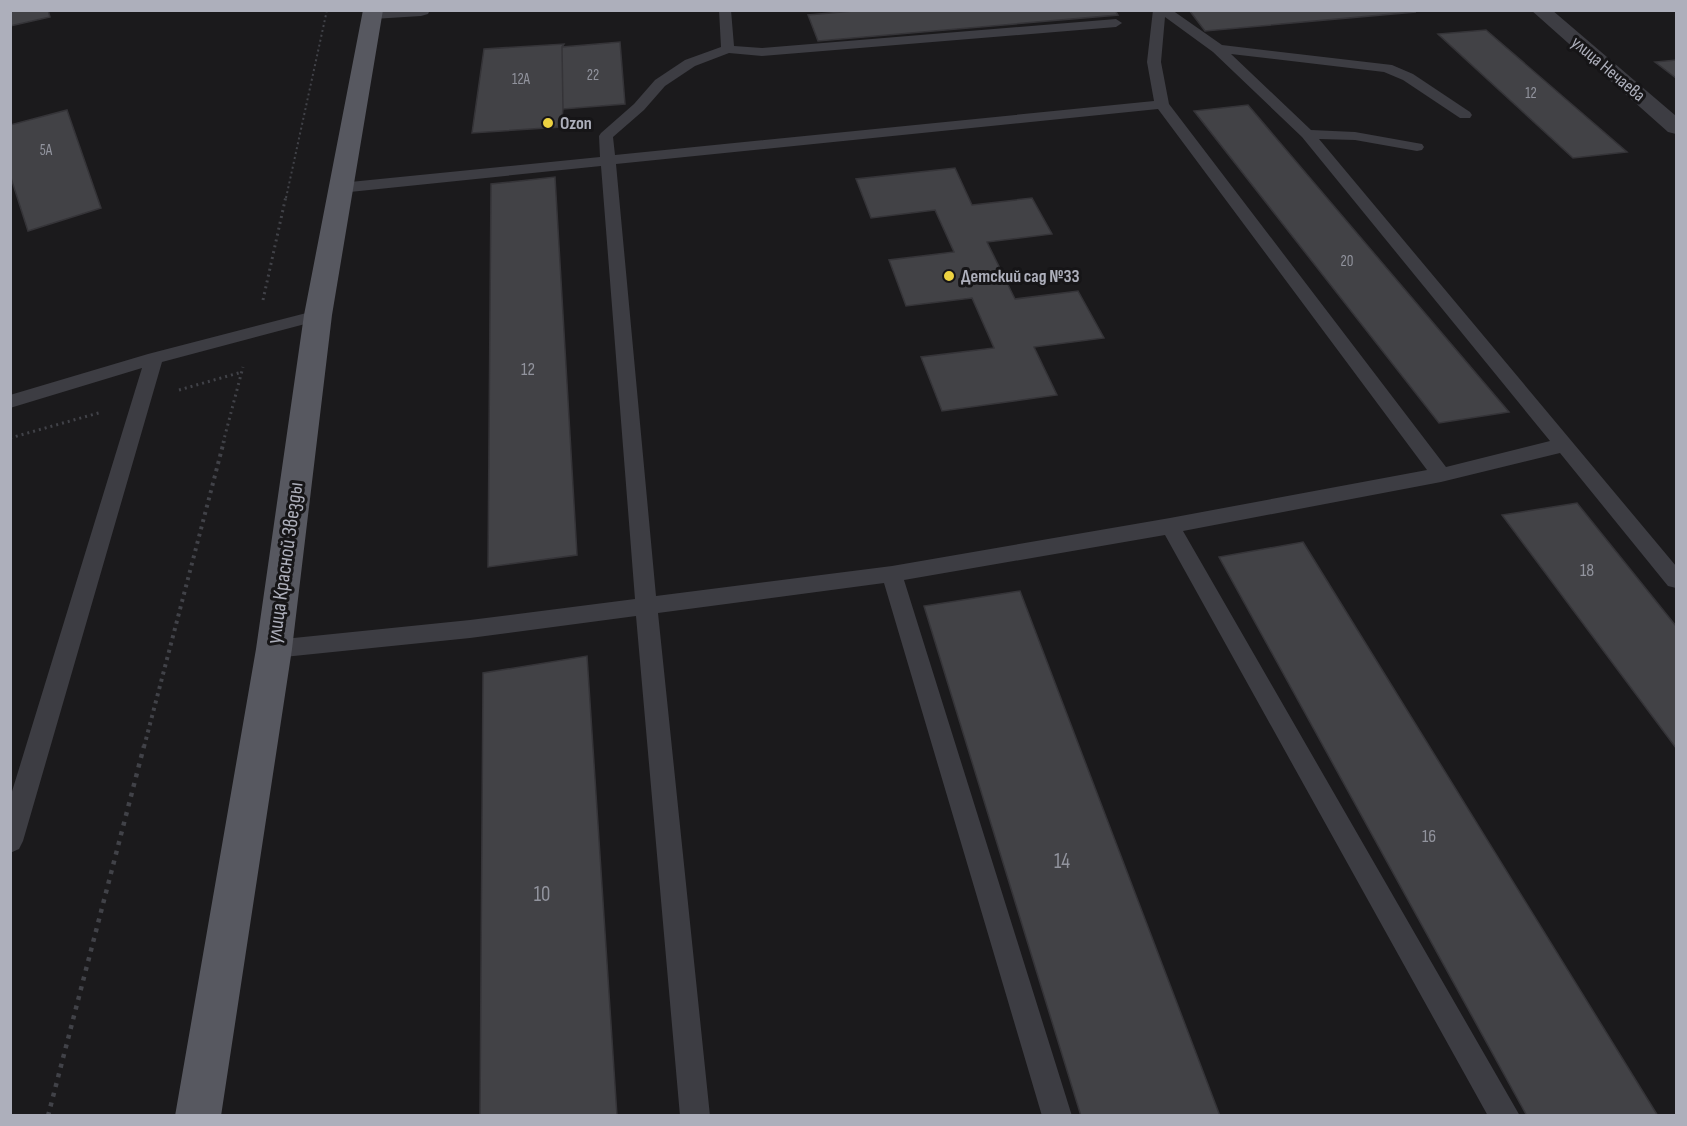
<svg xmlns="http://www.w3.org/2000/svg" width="1687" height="1126" font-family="'Sofia Sans Condensed',sans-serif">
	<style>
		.building { fill: #424246; stroke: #353438; stroke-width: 1.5 }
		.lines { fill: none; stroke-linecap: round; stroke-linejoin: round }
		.path-far3 { stroke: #414248; stroke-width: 2; stroke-dasharray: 2 3; stroke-linecap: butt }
		.path-far2 { stroke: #414248; stroke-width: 3; stroke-dasharray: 2 4; stroke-linecap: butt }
		.path-far1 { stroke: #414248; stroke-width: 4; stroke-dasharray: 3 4.5; stroke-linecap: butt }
		.path { stroke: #414248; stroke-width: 4.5; stroke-dasharray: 4 6; stroke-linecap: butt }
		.service { fill: #3d3d43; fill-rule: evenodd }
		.minor { fill: #3d3d43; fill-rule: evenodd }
		.primary { fill: #575860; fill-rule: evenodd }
		.poi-dot { fill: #edd241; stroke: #161517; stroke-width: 2 }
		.labels { text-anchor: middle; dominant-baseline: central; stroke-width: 6; stroke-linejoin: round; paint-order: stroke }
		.far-number-label { font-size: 15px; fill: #92949e }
		.far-street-label { font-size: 18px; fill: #adafbb; stroke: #161517 }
		.far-poi-label { font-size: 18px; font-weight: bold; fill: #adafbb; stroke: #161517; text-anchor: start }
		.number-label { font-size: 18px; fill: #92949e }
		.street-label { font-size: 21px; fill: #adafbb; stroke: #161517 }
		.near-number-label { font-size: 21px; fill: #92949e }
	</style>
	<rect width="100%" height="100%" fill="#1b1a1c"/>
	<!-- building -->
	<path class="building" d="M10 10H48L50 17 10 26Z
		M865 10H1115L1118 15 818 41 808 15Z
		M1189 10H1414L1415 12 1205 31Z
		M1486 30 1627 152 1573 158 1438 34Z
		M620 42 625 104 563 109 562 47Z
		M564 44 562 47 563 109 561 127 472 133 484 49Z
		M1676 60V78L1655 62Z
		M1248 105 1509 412 1439 423 1194 111Z
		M67 110 101 208 28 231 10 175V125Z
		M955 168 972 205 1032 198 1052 234 987 242 1015 299 1078 291 1104 338 1034 347 1057 395 942 411 921 357 994 348 972 298 906 306 889 260 954 252 935 210 871 218 856 179Z
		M555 177 577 555 488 567 491 184Z
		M1577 503 1676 626V748L1502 515Z
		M1303 542 1658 1116H1527L1219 557Z
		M1020 591 1220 1116H1081L924 606Z
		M587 656 617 1116H480L483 673Z"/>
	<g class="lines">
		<!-- path-far3 -->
		<path class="path-far3" d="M286 198 327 10"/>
		<!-- path-far2 -->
		<path class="path-far2" d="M263 300 286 196
			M179 390 242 372
			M10 438 102 412
			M223 443 243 367"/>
		<!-- path-far1 -->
		<path class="path-far1" d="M144 747 224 441"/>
		<!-- path -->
		<path class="path" d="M48 1116 144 746"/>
		<!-- service -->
		<path class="service" d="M719 10H731L734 46 762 48 1116 19 1122 23 1116 27 762 56 729 53 695 66 665 86 644 110 613 137 615 155 1154 101 1147 62 1153 10H1172L1222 45 1392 65 1413 74 1470 112 1472 115 1470 118H1460L1403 80 1384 72 1231 54 1311 130 1355 132 1422 144 1424 147 1422 150 1417 151 1355 140 1319 139 1676 566V588L1668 586 1560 453 1441 482 1183 531 1520 1116H1488L1165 535 904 580 1072 1116H1042L884 583 658 613 710 1116H680L636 616 470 638 274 658 266 656 263 649 266 642 274 640 470 620 635 599 601 166 340 193 332 188 340 183 600 157 599 136 601 133 634 104 655 80 685 60 721 47ZM1165 17 1213 52 1302 137 1550 441 1446 467 1169 104 1161 62ZM1158 109 1427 470 1170 518 892 566 656 596 616 164Z
			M318 310 324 311 327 315 324 319 162 362 23 841 19 849 10 853V798L142 368 10 408V395L148 354Z"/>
		<!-- minor -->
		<path class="minor" d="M365 10H430L428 14 421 16 373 19 366 17 363 13Z
			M1531 10H1552L1676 116V134L1668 132Z"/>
		<!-- primary -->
		<path class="primary" d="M363 10H383L332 315 292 649 221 1116H175L256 649 304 315Z"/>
	</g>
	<!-- markers -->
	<g class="poi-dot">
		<circle cx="548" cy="123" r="6"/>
		<circle cx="949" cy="276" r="6"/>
	</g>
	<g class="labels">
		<!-- far-number labels -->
		<g class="far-number-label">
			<text x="593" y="75">22</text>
			<text x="521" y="79">12А</text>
			<text x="1531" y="93">12</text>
			<text x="46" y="150">5А</text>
			<text x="1347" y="261">20</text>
		</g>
		<!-- far-street labels -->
		<g class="far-street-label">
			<text transform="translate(1608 69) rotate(40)">улица Нечаева</text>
		</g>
		<!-- far-poi labels -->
		<g class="far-poi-label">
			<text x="560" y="123">Ozon</text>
			<text x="961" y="276">Детский сад №33</text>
		</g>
		<!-- number labels -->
		<g class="number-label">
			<text x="528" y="369">12</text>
			<text x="1587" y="570">18</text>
			<text x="1429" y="836">16</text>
		</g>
		<!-- street labels -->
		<g class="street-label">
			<text transform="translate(285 563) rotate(-82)">улица Красной Звезды</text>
		</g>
		<!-- near-number labels -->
		<g class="near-number-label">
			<text x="1062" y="861">14</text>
			<text x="542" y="894">10</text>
		</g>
	</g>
	<!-- border -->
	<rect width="1687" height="1126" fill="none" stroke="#adafbb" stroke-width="24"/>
</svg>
